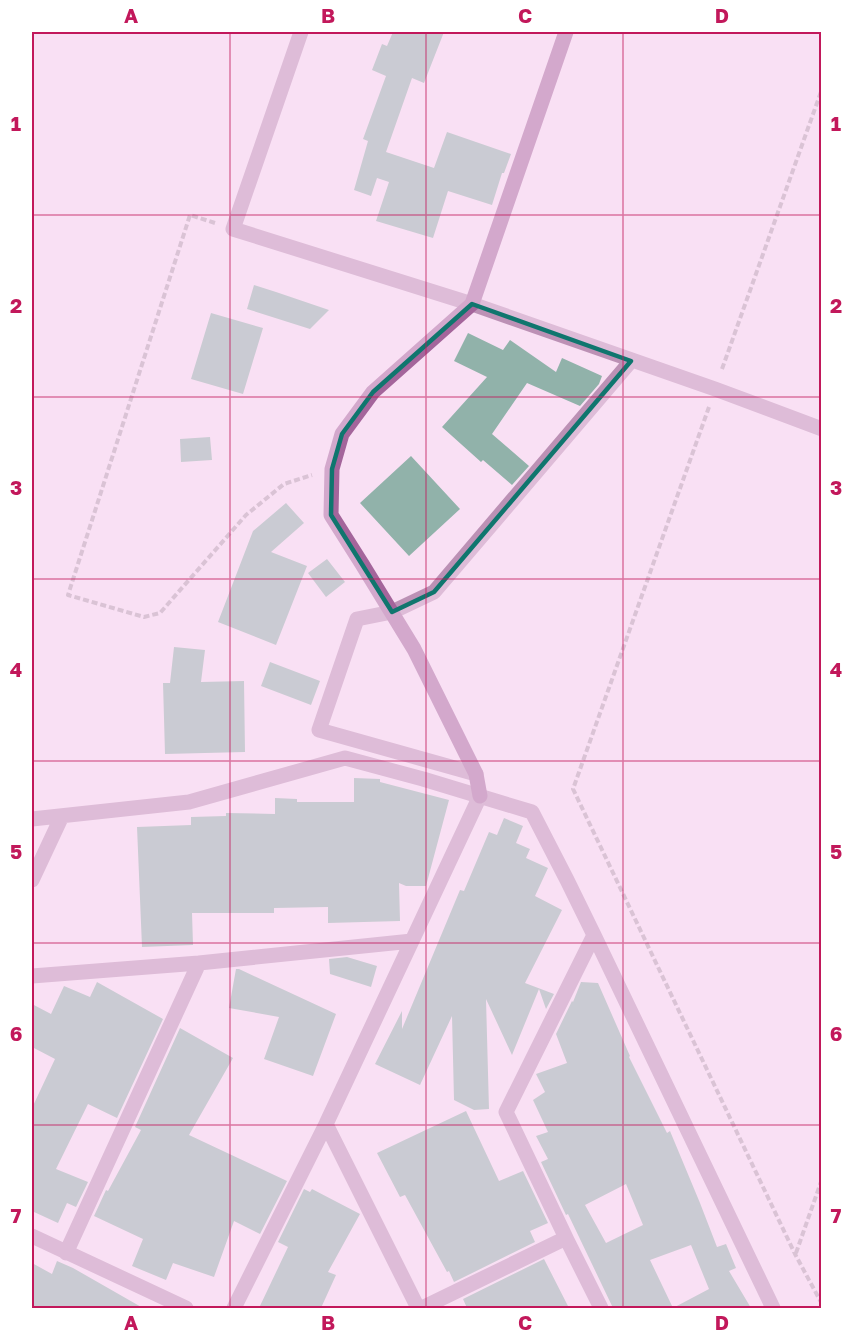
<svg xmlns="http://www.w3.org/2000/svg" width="853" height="1340" font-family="'Golos Text',sans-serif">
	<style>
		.building { fill: #91b2aa; fill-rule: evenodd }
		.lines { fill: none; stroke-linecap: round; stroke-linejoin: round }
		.path { stroke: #b3a0b0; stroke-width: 4; stroke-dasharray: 6 3; stroke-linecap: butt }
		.lane { stroke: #bc91b5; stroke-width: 15 }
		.street { stroke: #bc91b5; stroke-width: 15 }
		.secondary { stroke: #a4659b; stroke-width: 15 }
		.marked { fill: none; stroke: #0f766e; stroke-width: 4.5; stroke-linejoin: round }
		.grid { fill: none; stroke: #c2185b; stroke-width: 1.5; stroke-opacity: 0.55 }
		.neatline { fill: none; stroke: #c2185b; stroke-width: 2 }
		.grid-label { font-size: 20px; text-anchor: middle; font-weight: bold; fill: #c2185b }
	</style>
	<rect width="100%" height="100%" fill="#f9e0f4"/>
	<!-- building -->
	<path class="building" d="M393 32H444L424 83 412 78 386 152 434 168 447 132 511 154 504 173H502L492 205 448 191 433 238 376 221 389 182 377 178 371 196 354 190 368 141 363 139 386 76 372 70 382 44 387 46Z
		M254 285 276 292 329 310 310 329 247 309Z
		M211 313 263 328 243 394 191 379Z
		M468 333 503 350 510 340 556 372 562 358 602 376 599 384 580 406 527 383 492 434 529 466 512 485 483 460 481 462 442 427 487 377 454 361Z
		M210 437 212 460 181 462 180 439Z
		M411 456 460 509 409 556 360 503Z
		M286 503 304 523 271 552 307 566 276 645 218 622 253 531Z
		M327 559 345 582 326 597 308 573Z
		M174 647 205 650 201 682 244 681 245 752 165 754 163 683H170Z
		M270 662 320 681 311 705 261 686Z
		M354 778 380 779V782L449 800 426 886H406L399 883 400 921 328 923V907L274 908V913H192L193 945 142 947 137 827 191 825V817L226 816V813L275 814V798L297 799V802H354Z
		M504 818 523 826 516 843 530 849 526 858 548 868 535 896 562 910 525 983 554 994 546 1009 539 989 512 1055 486 999 489 1109 474 1110 454 1100 452 1016 420 1085 375 1064 402 1011V1029L460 890 464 891 489 832 497 835Z
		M347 957 377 966 371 987 330 974 329 959Z
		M236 969H239L336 1014 313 1076 264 1059 279 1017 229 1008Z
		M97 982 163 1019 117 1118 88 1104 56 1169 88 1182 76 1207 67 1203 58 1223 34 1212 32 1217V1108L55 1059 32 1047V1004L51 1014 64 986 90 997Z
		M581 982 598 983 630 1056 629 1057 667 1133 670 1131 700 1203 717 1247 726 1244 736 1268 729 1271 751 1308H613L568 1214 566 1215 541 1162 548 1159 536 1136 548 1132 533 1100 545 1092 536 1074 567 1063 556 1034 572 1001 573 1002ZM626 1184 643 1225 606 1243 585 1205ZM691 1245 709 1289 673 1308 650 1260Z
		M180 1028 233 1058 189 1135 287 1181 260 1234 234 1221 214 1277 173 1263 166 1280 132 1266 143 1239 94 1216 106 1190 108 1191 141 1130 135 1127Z
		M466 1111 499 1181 523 1171 548 1223 530 1231 535 1242 454 1282 449 1271 447 1272 405 1195 400 1197 377 1153Z
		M304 1189 310 1192 312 1189 360 1214 328 1272 336 1275 321 1308H259L288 1247 278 1242Z
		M544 1259 569 1308H467L463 1299Z
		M57 1261 73 1268 143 1308H32V1263L52 1274Z"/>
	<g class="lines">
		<!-- path -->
		<path class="path" d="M215 223 190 215 68 595 144 617 160 613 246 515 284 484 312 475
			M722 369 822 89
			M709 407 573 789 795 1254 822 1304
			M796 1253 822 1179"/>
		<!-- lane -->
		<path class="lane" d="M301 32 233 229 472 304"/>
		<!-- street -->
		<path class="street" d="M472 304 715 389 822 429
			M476 774 319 730 357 619 392 612 434 592 631 361
			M32 819 189 802 345 758 423 779 532 812 567 880 594 935 773 1308
			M32 880 62 816
			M199 963 412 941
			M32 976 199 963 66 1253
			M326 1124 418 1308
			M32 1236 186 1308
			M566 1238 506 1112 594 935
			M234 1308 326 1124 480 796
			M422 1308 566 1238 601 1308"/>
		<!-- secondary -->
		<path class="secondary" d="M480 796 476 774 414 649 362 564 331 515 332 469 342 434 373 392 472 304 566 32"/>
	</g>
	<!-- marked area -->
	<path d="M0 0H853V1340H0ZM472 304 631 361 434 592 392 612 331 515 332 469 342 434 373 392Z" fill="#f9e0f4" fill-opacity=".55" fill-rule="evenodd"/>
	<path class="marked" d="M472 304 631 361 434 592 392 612 331 515 332 469 342 434 373 392Z"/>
	<!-- grid -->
	<path class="grid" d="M230 32V1308M426 32V1308M623 32V1308M32 215H822M32 397H822M32 579H822M32 761H822M32 943H822M32 1125H822"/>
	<!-- border -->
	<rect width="853" height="1340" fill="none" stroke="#ffffff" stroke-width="66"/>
	<rect x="33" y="33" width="787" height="1274" class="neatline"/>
	<g class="grid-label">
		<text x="131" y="23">A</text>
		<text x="328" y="23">B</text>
		<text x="525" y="23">C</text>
		<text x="722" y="23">D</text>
		<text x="16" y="131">1</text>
		<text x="836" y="131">1</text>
		<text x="16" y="313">2</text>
		<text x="836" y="313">2</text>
		<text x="16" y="495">3</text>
		<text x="836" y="495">3</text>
		<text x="16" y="677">4</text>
		<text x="836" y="677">4</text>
		<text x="16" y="859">5</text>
		<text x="836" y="859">5</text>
		<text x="16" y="1041">6</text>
		<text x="836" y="1041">6</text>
		<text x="16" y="1223">7</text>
		<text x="836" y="1223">7</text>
		<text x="131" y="1330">A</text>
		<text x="328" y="1330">B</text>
		<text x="525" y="1330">C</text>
		<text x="722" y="1330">D</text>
	</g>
</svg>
